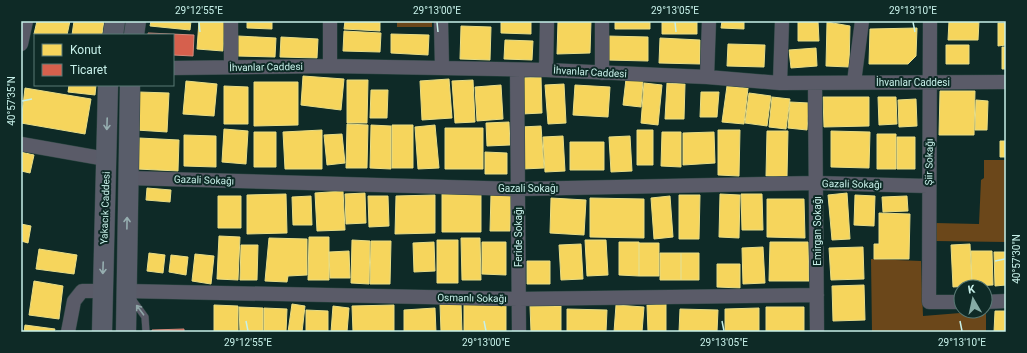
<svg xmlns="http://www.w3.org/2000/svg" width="1027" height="353" font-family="Roboto,sans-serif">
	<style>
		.green { fill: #6b471a }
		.homes { fill: #f6d55c; stroke: #e8dd86 }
		.shops { fill: #d6604d; stroke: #d28b7c }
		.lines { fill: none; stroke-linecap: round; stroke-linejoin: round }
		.service-casing { stroke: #2e4744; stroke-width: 8 }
		.minor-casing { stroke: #2e4744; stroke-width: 15 }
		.secondary-casing { stroke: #2e4744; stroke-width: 21 }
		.service { stroke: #5a5b68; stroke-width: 7 }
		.minor { stroke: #5a5b68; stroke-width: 14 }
		.secondary { stroke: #595d6a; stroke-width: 20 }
		.oneway { stroke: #96aeb0 }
		.oneway2 { stroke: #90a6a8 }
		.ticks { fill: none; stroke: #c7f0e9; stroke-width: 1.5 }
		.labels { text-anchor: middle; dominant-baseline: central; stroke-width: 4; stroke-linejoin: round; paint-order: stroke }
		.street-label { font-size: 10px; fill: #c7f0e9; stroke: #0e2a26 }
		.neatline { fill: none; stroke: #c7f0e9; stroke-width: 1.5 }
		.ticks-label { font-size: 10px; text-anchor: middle; fill: #c7f0e9 }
	</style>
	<rect width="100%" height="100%" fill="#0e2a27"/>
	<!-- green -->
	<path class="green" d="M397 21H432V27H397Z
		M984 160H1006V242L935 241V223L979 224 981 180 984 178Z
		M871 259 921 261 923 316 985 311 986 309V332H872Z"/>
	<!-- homes -->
	<path class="homes" d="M37 21H70L67 35 34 34Z
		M74 21H104L102 35H72Z
		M151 21H191L190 30 150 26Z
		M199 21H225L223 51 197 49Z
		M247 21H272V29L247 28Z
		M345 21H380V31L344 29Z
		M501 21H531V34L501 33Z
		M558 21H591L590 53 557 54Z
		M615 21H650V29H615Z
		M662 21H697V34H662Z
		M722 21H744V29L721 28Z
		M798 21H818L819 41H798Z
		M949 21H979L978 40H948Z
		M827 22 850 26 849 67 826 66Z
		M998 23H1006V45L998 46Z
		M461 26 491 27 490 60 460 59Z
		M917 28 916 56 908 64H869L870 29Z
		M344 31 381 33 380 52 343 51Z
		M391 34 429 35 428 55 391 53Z
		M238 36 276 38 275 57 237 56Z
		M607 36 648 37V61L606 60Z
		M281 37 318 39 317 58 280 57Z
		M660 38 700 40V64L659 63Z
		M505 40 533 41 532 60 504 59Z
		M728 44 765 45 764 67 727 66Z
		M946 45H969V64H946Z
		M1002 47H1006V69H1002Z
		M816 48 817 66 791 68 789 50Z
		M303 76 344 79 341 110 301 105Z
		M541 77 542 113 522 114 520 78Z
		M449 79 452 118 422 120 420 81Z
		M626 79 643 81 641 107 623 105Z
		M347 80H368L367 123H347Z
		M473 80 475 122 455 123 452 81Z
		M186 81 217 84 214 116 183 114Z
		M254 82H298V125L254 126Z
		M644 83 662 85 658 125 641 123Z
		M667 83 685 84 684 119H665Z
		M564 84 566 123 548 124 545 85Z
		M69 85H96L95 95 68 92Z
		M501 85 503 119 477 121 475 87Z
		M575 85 610 87 608 117 573 115Z
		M224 86 248 87V124H224Z
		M727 86 748 88 744 124 722 122Z
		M25 88 91 99 85 134 21 123Z
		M371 90H388L387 118H370Z
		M940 91H975L974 135H939Z
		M139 92 169 93 167 132 136 130Z
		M701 92H719L717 117H700Z
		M749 93 771 96 767 126 745 123Z
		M772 97 790 99 786 129 769 127Z
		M823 97H869V126L824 127Z
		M878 97H896L897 124 879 125Z
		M916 99 917 126 899 127 898 100Z
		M976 100 988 101 987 130H975Z
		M790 102 809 103 807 130 788 128Z
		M509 122 510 145 487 146 486 123Z
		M347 124 368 125 367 168H346Z
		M371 125 391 126V169L370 168Z
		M392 125H413V168H392Z
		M435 125 439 168 418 169 415 127Z
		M541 126 544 168 523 169 521 127Z
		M445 128H483V169H445Z
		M224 129 248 131 246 164 222 162Z
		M322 130V169H285L283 132Z
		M637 130H653V165H637Z
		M718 130H740L739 176 718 175Z
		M767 131H788L787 177 766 176Z
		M831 131 870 132 869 168 831 167Z
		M254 132H276V167H254Z
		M662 132H681V167L661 166Z
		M714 132 715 163 683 165V133Z
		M342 134 345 163 327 165 324 135Z
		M877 134H896V169H877Z
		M184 135 216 136V167L184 166Z
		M563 136 565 171 545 172 543 137Z
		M630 136 632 171 611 172 609 137Z
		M897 137H915V169H897Z
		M139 138 179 140 178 171 137 169Z
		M1000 141H1006V157H1000Z
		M570 142H604V170H570Z
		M21 152 34 155 30 173 21 171Z
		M485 152 507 153V174H485Z
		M147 188 171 190 170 202 146 200Z
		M343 191 345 230 317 231 315 193Z
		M365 193 366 223 346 224 345 194Z
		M847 193 850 239 832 240 828 195Z
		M286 194 287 233 247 234V195Z
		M442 194H481V232H442Z
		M491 194H511L510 231H490Z
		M720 194 740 195 739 238 719 237Z
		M741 194H762L763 230H742Z
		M435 195V233L395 234 396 196Z
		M679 195H700L699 239H679Z
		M855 195 875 196 874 226 854 225Z
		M218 196H241V228H218Z
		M311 196 312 225H293L292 197Z
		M368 196H388L389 226 369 227Z
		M670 196 673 237 654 239 651 198Z
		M907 196 908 211 883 212 882 197Z
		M551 198 586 200 584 235 550 233Z
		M590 198 644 199V238L590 237Z
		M767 199H804L805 238 767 237Z
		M879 213 910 214 909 259H874V244H879Z
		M21 224 31 226 28 243 21 241Z
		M219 236 240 237 238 280 217 279Z
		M309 237H329V280H308Z
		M269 238 307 239V275L288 276 287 282 265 281Z
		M461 238H480L481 280H462Z
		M352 240 370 241 369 284 351 283Z
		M437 240H458V283H437Z
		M585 240H606L608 275 587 276Z
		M371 241H391L390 284H370Z
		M434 242 435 271 414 272 413 243Z
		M482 242H506V275L482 274Z
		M619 242H639V276L619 275Z
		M770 242H808L809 281H769Z
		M639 243H659V276H639Z
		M581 244 583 279 561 280 559 245Z
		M970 244 972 286 953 287 951 245Z
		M241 245H258L257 280H240Z
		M763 247 765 283 743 284 742 248Z
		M863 247 864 279 831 280 829 248Z
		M39 249 77 255 74 274 36 269Z
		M349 251 350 278H330L329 252Z
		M971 251H992L993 285 972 286Z
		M994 252H1006V285L995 286Z
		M149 253 165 255 163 273 147 271Z
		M660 253H681V280H660Z
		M681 253H699V280H681Z
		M195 254 214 256 211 284 192 281Z
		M171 255 188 257 186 275 169 272Z
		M527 261H550V284H527Z
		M717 264H740V288L717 287Z
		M34 281 63 286 59 319 29 315Z
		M864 285 865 320 833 321 832 286Z
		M461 303 462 332H441L440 304Z
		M464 303H506V332H464Z
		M292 304 305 306 302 332H288Z
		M666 304V332H648L647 305Z
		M214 305 238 306V332H214Z
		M394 305V332H353L352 306Z
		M616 305 644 307 642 332H614Z
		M333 306 349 308 347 332H331Z
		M530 306H561V332H531Z
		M239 307 263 308V332H240Z
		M766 307H804V332H766Z
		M264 308 287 309 286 332H264Z
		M435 308 436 332H404V310Z
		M759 308V332H725V309Z
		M567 309 607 310 606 332H567Z
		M680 309 718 310 717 332H679Z
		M306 310 328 311V332H306Z
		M995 311H1006V332H994Z
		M25 325 55 329 54 332H24Z"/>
	<!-- shops -->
	<path class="shops" d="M148 33 194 35 193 56 173 55V35H148Z
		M184 329V332H152V330Z"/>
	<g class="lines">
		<!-- service casing -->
		<g class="service-casing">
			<path id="service" d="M132 299 145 317 146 332"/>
		</g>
		<!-- minor casing -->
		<g class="minor-casing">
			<path id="minor" d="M441 21 442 67
				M602 21V73
				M930 21 929 302H961
				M21 44 26 21
				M330 66V21
				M231 67V21
				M173 68 330 66 546 70 707 77 780 83 1006 82
				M517 70 519 332
				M546 70 547 21
				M707 77 709 21
				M854 82 862 21
				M780 83 782 21
				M815 83 817 332
				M21 144 106 159
				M128 178 518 189 816 183 928 186
				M126 291 518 299 817 295
				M985 302 1006 301
				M68 332 74 301 82 291H102"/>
		</g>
		<!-- secondary casing -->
		<g class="secondary-casing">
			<path id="secondary" d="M113 35 115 21
				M134 35 136 21
				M102 332 108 85
				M126 332 130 85"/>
		</g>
		<!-- service -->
		<use href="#service" class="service"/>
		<!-- minor -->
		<use href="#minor" class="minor"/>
		<!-- secondary -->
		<use href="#secondary" class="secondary"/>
	</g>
	<!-- one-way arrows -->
	<defs><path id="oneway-shaft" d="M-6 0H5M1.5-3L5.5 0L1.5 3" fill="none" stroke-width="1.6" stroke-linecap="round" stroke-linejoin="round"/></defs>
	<g class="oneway">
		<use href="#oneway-shaft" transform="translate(107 124) rotate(92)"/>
		<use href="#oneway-shaft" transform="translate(127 223) rotate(-89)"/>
		<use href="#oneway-shaft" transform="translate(103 268) rotate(92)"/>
	</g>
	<use class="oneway2" href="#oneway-shaft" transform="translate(140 310) rotate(-127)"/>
	<!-- ticks -->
	<path class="ticks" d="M199 22 200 32M437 22 438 32M675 22 676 32M913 22 915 32M22 101 32 99M995 261 1005 259M246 321 248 331M484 321 486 331M722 321 724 331M960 321 962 331"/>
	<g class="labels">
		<!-- street labels -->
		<g class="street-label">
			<text transform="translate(266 67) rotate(-1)">İhvanlar Caddesi</text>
			<text transform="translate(590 72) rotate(3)">İhvanlar Caddesi</text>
			<text x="913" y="82">İhvanlar Caddesi</text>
			<text transform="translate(929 162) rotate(-89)">Şiir Sokağı</text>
			<text transform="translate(204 180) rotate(2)">Gazali Sokağı</text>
			<text transform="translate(852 184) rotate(1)">Gazali Sokağı</text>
			<text x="528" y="188">Gazali Sokağı</text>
			<text transform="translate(105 208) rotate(-88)">Yakacık Caddesi</text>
			<text transform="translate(817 231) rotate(-90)">Emirgan Sokağı</text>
			<text transform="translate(518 237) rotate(-90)">Feride Sokağı</text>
			<text transform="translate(472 298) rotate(1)">Osmanlı Sokağı</text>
		</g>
	</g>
	<!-- border -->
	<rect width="1027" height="353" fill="none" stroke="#0e2a26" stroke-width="44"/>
	<!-- legend -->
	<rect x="34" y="34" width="140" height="52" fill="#0e2a26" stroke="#587974"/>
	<rect x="42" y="44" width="20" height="12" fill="#f6d55c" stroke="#587974"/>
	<text x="70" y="54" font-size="12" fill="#c7f0e9">Konut</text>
	<rect x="42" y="64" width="20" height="12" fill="#d6604d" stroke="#587974"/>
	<text x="70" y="74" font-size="12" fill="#c7f0e9">Ticaret</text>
	<!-- north arrow -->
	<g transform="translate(973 299) rotate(351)"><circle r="19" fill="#0e2a26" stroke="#587974"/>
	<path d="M0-3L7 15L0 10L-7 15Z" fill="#86aba5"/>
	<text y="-6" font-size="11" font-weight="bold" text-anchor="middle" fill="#c7f0e9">K</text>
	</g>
	<rect x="22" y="22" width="983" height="309" class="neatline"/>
	<g class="ticks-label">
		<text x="199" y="14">29°12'55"E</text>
		<text x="437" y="14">29°13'00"E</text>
		<text x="675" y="14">29°13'05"E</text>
		<text x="913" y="14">29°13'10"E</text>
		<text transform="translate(11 101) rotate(-90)" y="4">40°57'35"N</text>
		<text transform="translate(1016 259) rotate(-90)" y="4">40°57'30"N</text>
		<text x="248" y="346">29°12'55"E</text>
		<text x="486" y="346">29°13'00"E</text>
		<text x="724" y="346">29°13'05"E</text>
		<text x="962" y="346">29°13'10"E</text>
	</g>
</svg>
